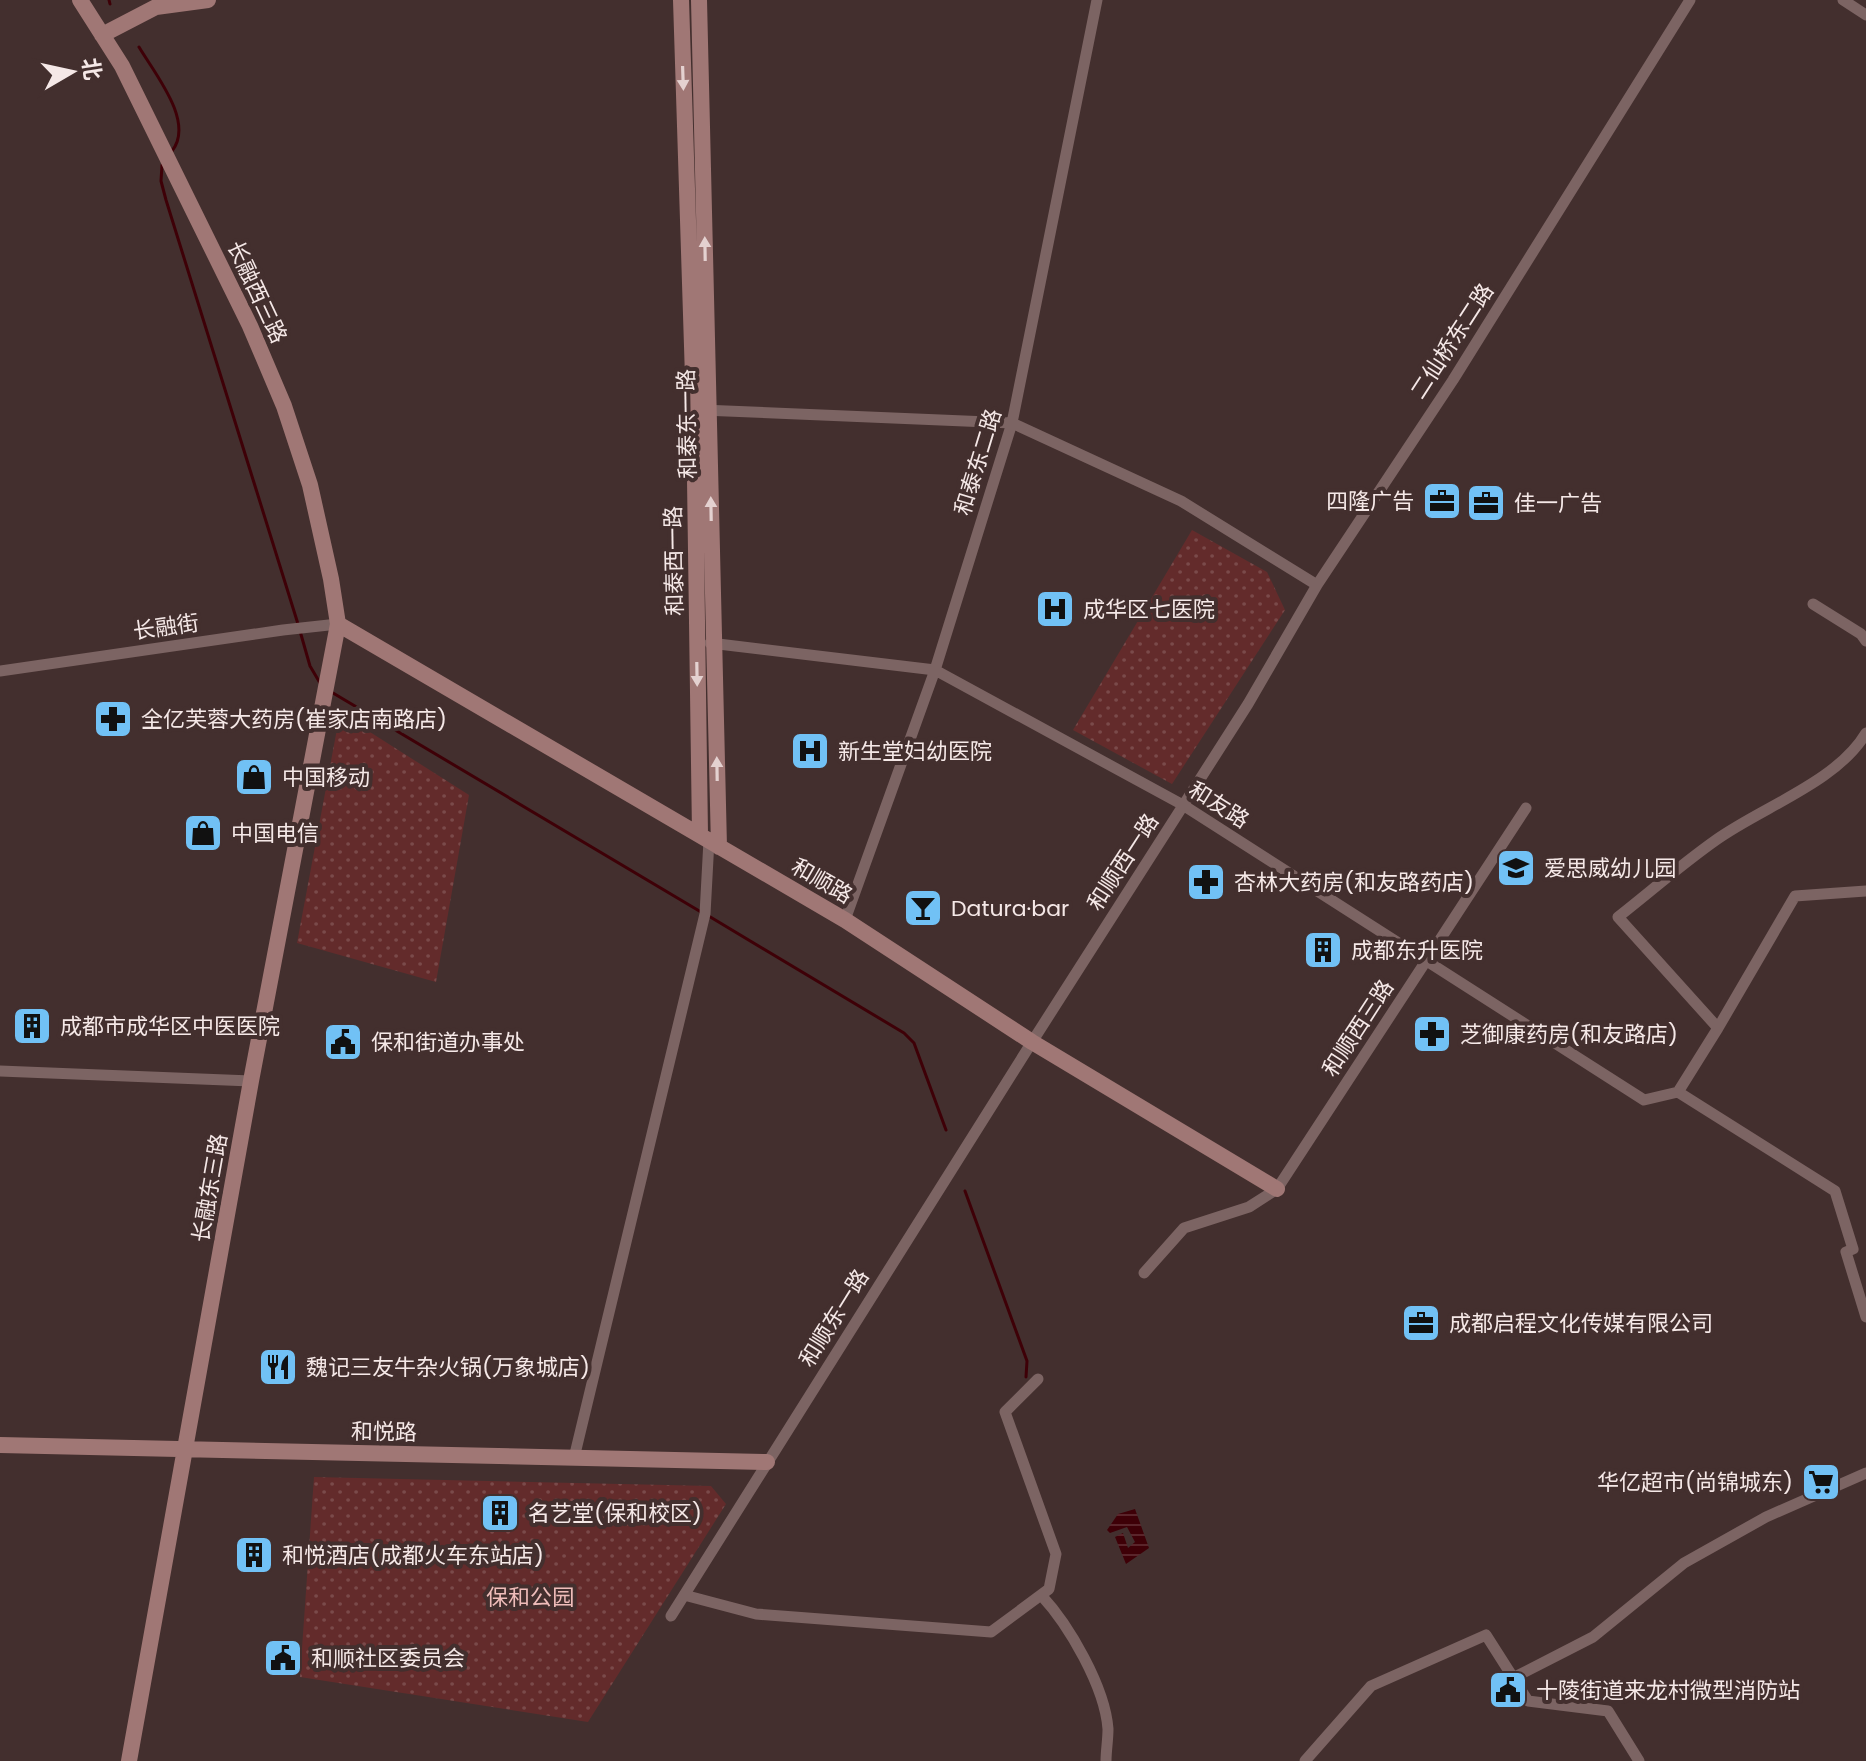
<svg xmlns="http://www.w3.org/2000/svg" width="1866" height="1761" font-family="Poppins,'Noto Sans SC',sans-serif">
	<style>
		.grass { fill: url(#grass-dots) }
		.water { fill: url(#water-rules) }
		.lines { fill: none; stroke-linecap: round; stroke-linejoin: round }
		.stream { stroke: #3e0007; stroke-width: 3 }
		.street { stroke: #7c6463; stroke-width: 11 }
		.secondary { stroke: #a07775; stroke-width: 16 }
		.oneway { fill: #e4d1d0 }
		.labels { text-anchor: middle; dominant-baseline: central; stroke-width: 8; stroke-linejoin: round; paint-order: stroke }
		.street-label { font-size: 22px; fill: #f5e8e7; stroke: #432f2e }
		.poi-label { font-size: 22px; fill: #f5e8e7; stroke: #432f2e; text-anchor: start }
		.park-label { font-size: 22px; fill: #efbdba; stroke: #432f2e }
	</style>
	<defs>
		<pattern id="grass-dots" width="8" height="8" patternUnits="userSpaceOnUse" patternTransform="scale(2)"><rect width="8" height="8" fill="#632b2b"/><path d="M2 2h.1M6 6h.1" fill="none" stroke="#7a4a4a" stroke-width="1.8" stroke-linecap="round"/></pattern>
		<pattern id="water-rules" width="6" height="5" patternUnits="userSpaceOnUse" patternTransform="scale(2)"><rect width="6" height="5" fill="#3e0007"/><path d="M0 2.5h6" fill="none" stroke="#5a252b"/></pattern>
	</defs>
	<rect width="100%" height="100%" fill="#432f2e"/>
	<!-- grass -->
	<path class="grass" d="M1192 530 1267 572 1285 610 1172 784 1073 730Z
		M340 713 469 795 436 982 297 943Z
		M314 1477 711 1486 726 1504 588 1722 300 1677Z"/>
	<!-- water -->
	<path class="water" d="M1135 1509 1149 1548 1126 1564 1115 1537 1123 1533 1128 1548 1135 1542 1127 1527 1110 1533 1107 1530 1118 1514Z"/>
	<g class="lines">
		<!-- stream -->
		<path class="stream" d="M109 0 110 4
			M139 47C155 74 195 122 172 151
			M162 165 161 181 166 200 298 624
			M300 631 310 666 320 683
			M333 693 701 912
			M707 915 904 1033 914 1043 946 1130
			M965 1191 1027 1361 1026 1377"/>
		<!-- street -->
		<path class="street" d="M1843 0 1866 15
			M702 410 1012 423 1181 501 1317 585
			M1813 604 1861 634 1866 641
			M710 643 935 670 1183 805 1644 1100 1678 1092
			M0 671 283 630 338 624
			M1866 733C1837 782 1762 807 1716 840 1682 864 1651 891 1618 917L1718 1028 1678 1092 1835 1191 1853 1249 1846 1252 1866 1317
			M845 920 935 670 1012 423 1097 0
			M1718 1028 1795 896 1866 891
			M0 1071 251 1081
			M1144 1273 1184 1228 1249 1207 1277 1189 1526 808
			M574 1458 705 914 709 840
			M684 1595 756 1614 991 1632 1049 1589 1056 1554 1005 1412 1038 1379
			M1041 1595C1069 1625 1105 1687 1108 1729 1108 1740 1106 1751 1106 1761
			M671 1616 1032 1042 1248 704 1317 585 1453 380 1690 0
			M1513 1678 1593 1637 1684 1563 1766 1517 1866 1473
			M1305 1761 1371 1686 1486 1635 1528 1701 1608 1711 1639 1761"/>
		<!-- secondary -->
		<path class="secondary" d="M80 0 122 66 250 326 284 406 310 485 331 579 338 624 251 1081 129 1761
			M681 0 694 409 700 834
			M699 0 719 847
			M102 35 156 7 208 0
			M338 624 845 920 1032 1042 1277 1189
			M0 1445 767 1462"/>
	</g>
	<!-- one-way arrows -->
	<defs><path id="oneway-solid" d="M-6-.8H1V-3.2L6.5 0L1 3.2V.8H-6Z" transform="scale(2)"/></defs>
	<g class="oneway">
		<use href="#oneway-solid" transform="translate(683 78) rotate(88)"/>
		<use href="#oneway-solid" transform="translate(705 249) rotate(-91)"/>
		<use href="#oneway-solid" transform="translate(711 509) rotate(-91)"/>
		<use href="#oneway-solid" transform="translate(697 674) rotate(89)"/>
		<use href="#oneway-solid" transform="translate(717 769) rotate(-91)"/>
	</g>
	<!-- icons -->
	<defs>
		<g id="office-square" transform="scale(2)"><rect x="-9" y="-9" width="18" height="18" rx="4" fill="#71c1f5" stroke="#432f2e"/><path d="M-6-3h4V-5.5h4V-3h4V5H-6ZM-1-4.5V-3h2v-1.5ZM-6 0V1H6V0Z" fill="#111"/></g>
		<g id="hospital-square" transform="scale(2)"><rect x="-9" y="-9" width="18" height="18" rx="4" fill="#71c1f5" stroke="#432f2e"/><path d="M-5-5h3v3.5h4V-5h3V5h-3V1.5h-4V5h-3Z" fill="#111"/></g>
		<g id="pharmacy-square" transform="scale(2)"><rect x="-9" y="-9" width="18" height="18" rx="4" fill="#71c1f5" stroke="#432f2e"/><path d="M-2-6h4v4h4v4h-4v4h-4v-4h-4v-4h4Z" fill="#111"/></g>
		<g id="shop-square" transform="scale(2)"><rect x="-9" y="-9" width="18" height="18" rx="4" fill="#71c1f5" stroke="#432f2e"/><path d="M-5-2.5h2.3a2.7 3.5 0 0 1 5.4 0H5L5.5 6h-11ZM-1.5-2.5h3a1.5 2.3 0 0 0-3 0Z" fill="#111"/></g>
		<g id="school-square" transform="scale(2)"><rect x="-9" y="-9" width="18" height="18" rx="4" fill="#71c1f5" stroke="#432f2e"/><path d="M0-5L7-2L0 1L-7-2ZM-4 1L0 2.5L4 1V4Q0 6-4 4Z" fill="#111"/></g>
		<g id="bar-square" transform="scale(2)"><rect x="-9" y="-9" width="18" height="18" rx="4" fill="#71c1f5" stroke="#432f2e"/><path d="M-6-5H6L.8 .8V4.5H3.5V6h-7V4.5H-.8V.8Z" fill="#111"/></g>
		<g id="building-square" transform="scale(2)"><rect x="-9" y="-9" width="18" height="18" rx="4" fill="#71c1f5" stroke="#432f2e"/><path d="M-4-6H4V6H1V3H-1V6H-4ZM-2.5-4.3h1.7v1.8h-1.7ZM.8-4.3h1.7v1.8H.8ZM-2.5-1h1.7V.8h-1.7ZM.8-1h1.7V.8H.8Z" fill="#111"/></g>
		<g id="civic-square" transform="scale(2)"><rect x="-9" y="-9" width="18" height="18" rx="4" fill="#71c1f5" stroke="#432f2e"/><path d="M-.6-6.5H3V-4.5H.6V-3L4-1V1h2V6H-6V1h2V-1L-.6-3ZM-1.2 2.5V6h2.4V2.5Z" fill="#111"/></g>
		<g id="restaurant-square" transform="scale(2)"><rect x="-9" y="-9" width="18" height="18" rx="4" fill="#71c1f5" stroke="#432f2e"/><path d="M-5-6h1v4h1v-4h1v4h1v-4h1v5L-1.5 .5V6h-2V.5L-5-1ZM5-6V6H3V1.5H1.5Q1.5-4 5-6Z" fill="#111"/></g>
		<g id="supermarket-square" transform="scale(2)"><rect x="-9" y="-9" width="18" height="18" rx="4" fill="#71c1f5" stroke="#432f2e"/><path d="M-6-5.5h2.5l.6 2H6L4.5 2H-2.5L-4.4-4H-6ZM-1.5 3.2a1.3 1.3 0 1 0 .1 0ZM3 3.2a1.3 1.3 0 1 0 .1 0Z" fill="#111"/></g>
	</defs>
	<g fill-rule="evenodd">
		<use href="#office-square" x="1442" y="501"/>
		<use href="#office-square" x="1486" y="503"/>
		<use href="#hospital-square" x="1055" y="609"/>
		<use href="#pharmacy-square" x="113" y="719"/>
		<use href="#hospital-square" x="810" y="751"/>
		<use href="#shop-square" x="254" y="777"/>
		<use href="#shop-square" x="203" y="833"/>
		<use href="#school-square" x="1516" y="868"/>
		<use href="#pharmacy-square" x="1206" y="882"/>
		<use href="#bar-square" x="923" y="908"/>
		<use href="#building-square" x="1323" y="950"/>
		<use href="#building-square" x="32" y="1026"/>
		<use href="#pharmacy-square" x="1432" y="1034"/>
		<use href="#civic-square" x="343" y="1042"/>
		<use href="#office-square" x="1421" y="1323"/>
		<use href="#restaurant-square" x="278" y="1367"/>
		<use href="#supermarket-square" x="1821" y="1482"/>
		<use href="#building-square" x="500" y="1513"/>
		<use href="#building-square" x="254" y="1555"/>
		<use href="#civic-square" x="283" y="1658"/>
		<use href="#civic-square" x="1508" y="1690"/>
	</g>
	<g class="labels">
		<!-- street labels -->
		<g class="street-label">
			<text transform="translate(257 292) rotate(65)">长融西三路</text>
			<text transform="translate(1452 341) rotate(-57)">二仙桥东二路</text>
			<text transform="translate(687 424) rotate(-91)">和泰东一路</text>
			<text transform="translate(978 462) rotate(-73)">和泰东二路</text>
			<text transform="translate(674 561) rotate(-91)">和泰西一路</text>
			<text transform="translate(166 627) rotate(-8)">长融街</text>
			<text transform="translate(1219 805) rotate(32)">和友路</text>
			<text transform="translate(1123 862) rotate(-57)">和顺西一路</text>
			<text transform="translate(822 881) rotate(30)">和顺路</text>
			<text transform="translate(1358 1028) rotate(-57)">和顺西三路</text>
			<text transform="translate(210 1188) rotate(-80)">长融东三路</text>
			<text transform="translate(834 1318) rotate(-58)">和顺东一路</text>
			<text transform="translate(384 1432) rotate(1)">和悦路</text>
		</g>
		<!-- poi labels -->
		<g class="poi-label">
			<text x="1414" y="501" text-anchor="end">四隆广告</text>
			<text x="1514" y="503">佳一广告</text>
			<text x="1083" y="609">成华区七医院</text>
			<text x="141" y="719">全亿芙蓉大药房(崔家店南路店)</text>
			<text x="838" y="751">新生堂妇幼医院</text>
			<text x="282" y="777">中国移动</text>
			<text x="231" y="833">中国电信</text>
			<text x="1544" y="868">爱思威幼儿园</text>
			<text x="1234" y="882">杏林大药房(和友路药店)</text>
			<text x="951" y="908">Datura·bar</text>
			<text x="1351" y="950">成都东升医院</text>
			<text x="60" y="1026">成都市成华区中医医院</text>
			<text x="1460" y="1034">芝御康药房(和友路店)</text>
			<text x="371" y="1042">保和街道办事处</text>
			<text x="1449" y="1323">成都启程文化传媒有限公司</text>
			<text x="306" y="1367">魏记三友牛杂火锅(万象城店)</text>
			<text x="1793" y="1482" text-anchor="end">华亿超市(尚锦城东)</text>
			<text x="528" y="1513">名艺堂(保和校区)</text>
			<text x="282" y="1555">和悦酒店(成都火车东站店)</text>
			<text x="311" y="1658">和顺社区委员会</text>
			<text x="1536" y="1690">十陵街道来龙村微型消防站</text>
		</g>
		<!-- park labels -->
		<g class="park-label">
			<text x="530" y="1597">保和公园</text>
		</g>
	</g>
	<!-- north arrow -->
	<g transform="translate(72 72) rotate(81)" stroke="#432f2e" stroke-width="6" paint-order="stroke">
	<path d="M0-6L14 30L0 20L-14 30Z" fill="#f5e8e7"/>
	<text y="-12" font-size="22" font-weight="bold" text-anchor="middle" fill="#f5e8e7">北</text>
	</g>
</svg>
